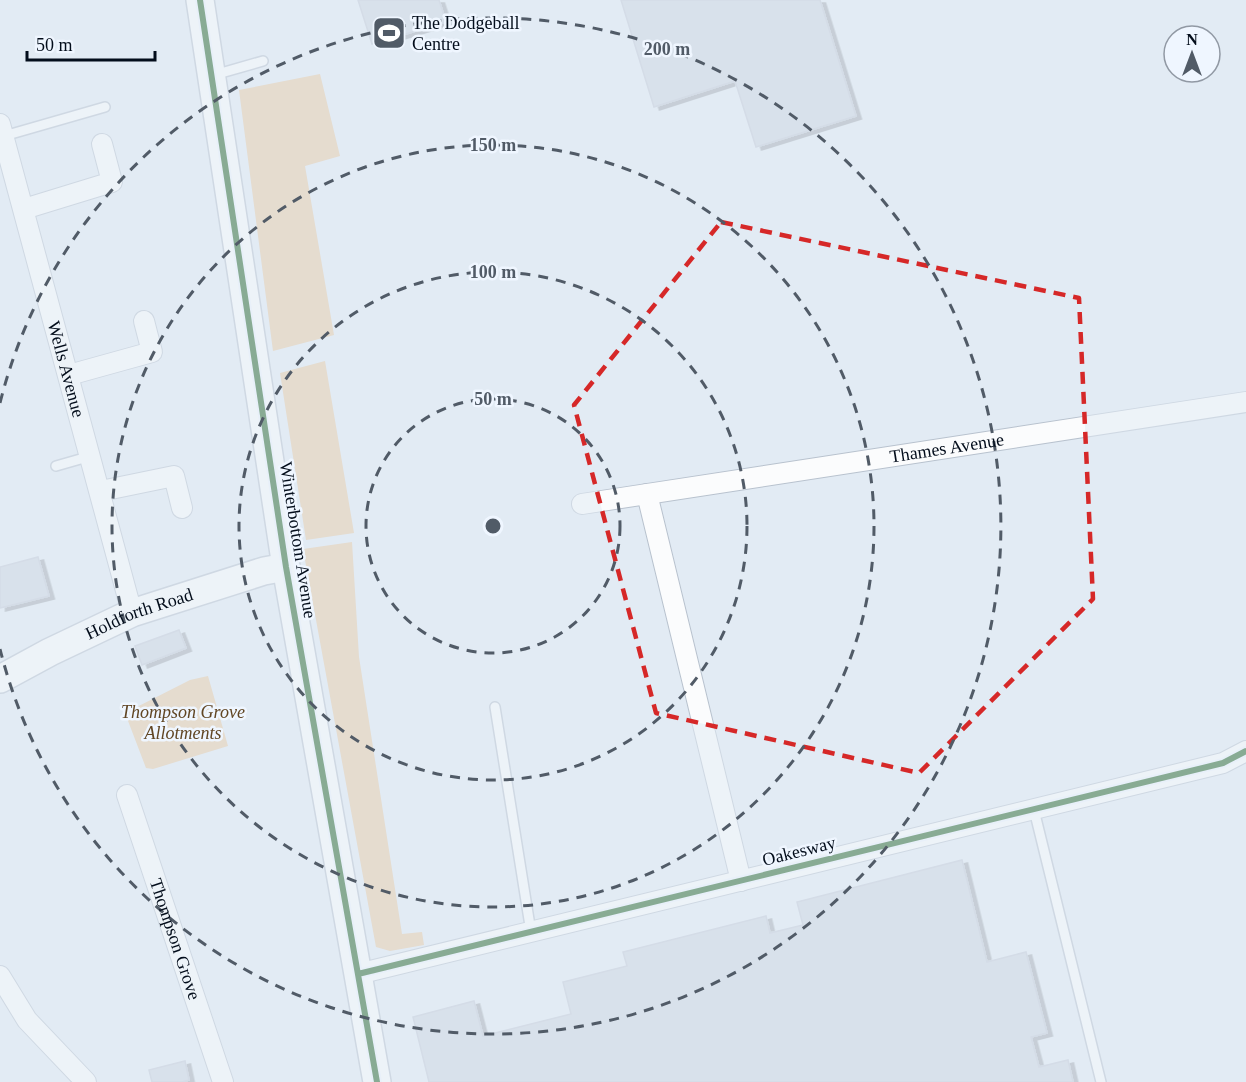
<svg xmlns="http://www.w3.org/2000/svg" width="1246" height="1082" font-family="Georgia,serif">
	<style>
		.green { fill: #e8c9a2 }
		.building { fill: #cdd4df; stroke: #c3cad7; stroke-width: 1.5; filter: url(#shadow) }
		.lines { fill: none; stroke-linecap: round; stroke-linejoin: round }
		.lane-casing { stroke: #b8c2ce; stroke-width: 12 }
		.street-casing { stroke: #b8c2ce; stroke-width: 22 }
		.secondary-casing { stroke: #b8c2ce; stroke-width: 30 }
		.lane { stroke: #fbfcfd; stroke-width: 9 }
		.street { stroke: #fbfcfd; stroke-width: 20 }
		.secondary { stroke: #fbfcfd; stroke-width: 27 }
		.cycleway-casing { stroke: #eff6ff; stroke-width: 10 }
		.cycleway { stroke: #1b5e20; stroke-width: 6 }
		.marked { fill: none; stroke: #d62828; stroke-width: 4.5; stroke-dasharray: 12 8; stroke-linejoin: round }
		.ring { fill: none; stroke: #515b67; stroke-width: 3; stroke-dasharray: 10 8 }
		.labels { text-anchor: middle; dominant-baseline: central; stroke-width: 5; stroke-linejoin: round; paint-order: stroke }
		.poi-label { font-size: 18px; fill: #030d1b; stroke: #eff6ff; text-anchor: start }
		.street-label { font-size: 18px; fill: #030d1b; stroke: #eff6ff }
		.park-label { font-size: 18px; font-style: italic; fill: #614624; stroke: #eff6ff }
		.centre { fill: #515b67; stroke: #eff6ff; stroke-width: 3 }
		.ring-label { font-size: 18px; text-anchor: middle; font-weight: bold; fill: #515b67; stroke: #eff6ff; stroke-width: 5; stroke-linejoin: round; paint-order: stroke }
	</style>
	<defs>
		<filter id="shadow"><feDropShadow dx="5.5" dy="3" stdDeviation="0" flood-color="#0004"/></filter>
	</defs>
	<rect width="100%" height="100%" fill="#e2ebf4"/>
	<!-- green -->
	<path class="green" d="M320 74 340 156 305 166 334 335 273 351 239 90Z
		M325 361 354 533 306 540 280 373Z
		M352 542 359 657 402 934 422 932 424 945 390 951 376 947 303 549Z
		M208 676 228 746 153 769 146 768 125 713 190 680Z"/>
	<!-- building -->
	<path class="building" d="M358 0H439L446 22 372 44Z
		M621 0H820L856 116 756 147 735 81 654 107Z
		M38 557 49 596 0 608V567Z
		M179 630 186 648 142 665 135 646Z
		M962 860 987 962 1026 952 1047 1033 1031 1037 1039 1067 1068 1060 1073 1082H429L413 1017 474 1001 483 1036 571 1014 563 982 627 966 623 952 766 916 770 933 803 925 797 902Z
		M185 1061 189 1080 182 1082H152L149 1070Z"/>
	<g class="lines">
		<!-- lane casing -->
		<g class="lane-casing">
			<path id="lane" d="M214 75 263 61
				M4 136 105 107
				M56 466 91 456
				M495 707 531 932
				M1034 810 1101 1082"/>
		</g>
		<!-- street casing -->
		<g class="street-casing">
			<g id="street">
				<path id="s1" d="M0 124 132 613"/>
				<path d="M24 209 112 182 102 144"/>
				<path d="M69 375 152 352 144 321"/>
				<path d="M101 491 174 476 182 508"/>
				<path d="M647 494 741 881"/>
				<path id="s2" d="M582 504 1246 402"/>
				<path id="s3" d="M127 795 223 1082"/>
				<path d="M358 974 1223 763 1246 751"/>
				<path d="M0 976 27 1020 86 1082"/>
			</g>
		</g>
		<!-- secondary casing -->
		<g class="secondary-casing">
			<g id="secondary">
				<path d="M200 0 286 567 377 1082"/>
				<path id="s4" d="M0 679 50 652 132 613 264 571 286 567"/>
			</g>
		</g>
		<!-- lane -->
		<use href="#lane" class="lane"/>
		<!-- street -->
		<use href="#street" class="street"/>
		<!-- secondary -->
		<use href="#secondary" class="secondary"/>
		<!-- cycleway casing -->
		<g class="cycleway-casing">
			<path id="cycleway" d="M200 0 286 567 377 1082
				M358 974 1223 763 1246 751"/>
		</g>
		<!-- cycleway -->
		<use href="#cycleway" class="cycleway"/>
	</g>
	<!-- marked area -->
	<path d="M0 0H1246V1082H0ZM721 222 1079 298 1093 599 919 773 656 713 574 405Z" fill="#e2ebf4" fill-opacity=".55" fill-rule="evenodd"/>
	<path class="marked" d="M721 222 1079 298 1093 599 919 773 656 713 574 405Z"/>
	<!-- distance rings -->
	<g class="ring">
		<circle cx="493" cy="526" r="127"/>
		<circle cx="493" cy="526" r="254"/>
		<circle cx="493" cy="526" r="381"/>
		<path d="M0 403A508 508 0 1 1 0 649"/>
	</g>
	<!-- icons -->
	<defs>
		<g id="stadium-square" transform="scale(1.725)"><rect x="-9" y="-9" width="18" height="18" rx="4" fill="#515b67" stroke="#eff6ff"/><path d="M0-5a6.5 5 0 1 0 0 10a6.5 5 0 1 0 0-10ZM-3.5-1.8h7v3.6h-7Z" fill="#fff"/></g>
	</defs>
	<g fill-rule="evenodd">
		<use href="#stadium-square" x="389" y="33"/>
	</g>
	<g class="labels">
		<!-- poi labels -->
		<g class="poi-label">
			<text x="412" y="23">The Dodgeball<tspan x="412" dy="21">Centre</tspan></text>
		</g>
		<!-- street labels -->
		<g class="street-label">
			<text stroke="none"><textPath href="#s1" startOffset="254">Wells Avenue</textPath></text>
			<text stroke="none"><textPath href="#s2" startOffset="369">Thames Avenue</textPath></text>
			<text transform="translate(298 540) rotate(81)">Winterbottom Avenue</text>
			<text stroke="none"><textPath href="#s4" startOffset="154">Holdforth Road</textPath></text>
			<text transform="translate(799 851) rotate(-14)">Oakesway</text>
			<text stroke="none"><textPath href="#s3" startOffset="152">Thompson Grove</textPath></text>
		</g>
		<!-- park labels -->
		<g class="park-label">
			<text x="183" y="712">Thompson Grove<tspan x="183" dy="21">Allotments</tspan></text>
		</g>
	</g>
	<circle cx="493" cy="526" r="9" class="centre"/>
	<g class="ring-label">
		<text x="667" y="55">200 m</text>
		<text x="493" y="151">150 m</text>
		<text x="493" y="278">100 m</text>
		<text x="493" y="405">50 m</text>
	</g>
	<!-- north arrow -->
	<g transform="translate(1192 54)"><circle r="28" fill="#eff6ff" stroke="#9199a4" stroke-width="1.5"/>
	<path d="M0-4.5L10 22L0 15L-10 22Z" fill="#515b67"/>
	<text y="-9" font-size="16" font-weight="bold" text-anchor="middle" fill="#030d1b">N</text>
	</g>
	<!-- scale -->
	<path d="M27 51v9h128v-9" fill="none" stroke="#030d1b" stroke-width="3"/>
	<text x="36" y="51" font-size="18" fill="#030d1b" stroke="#eff6ff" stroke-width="4.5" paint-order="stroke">50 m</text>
</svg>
